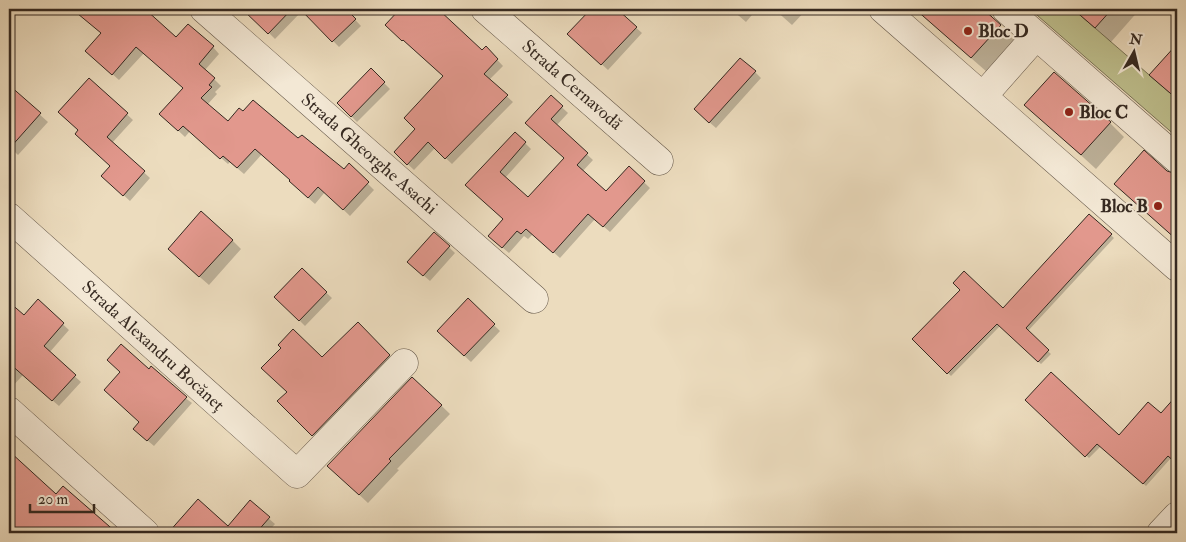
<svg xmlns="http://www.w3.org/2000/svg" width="1186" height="542" font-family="'IM FELL Double Pica',serif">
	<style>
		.green { fill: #bebf8d; stroke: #7a7457 }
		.shadow { fill: #0003 }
		.building { fill: #e2988d; stroke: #352921 }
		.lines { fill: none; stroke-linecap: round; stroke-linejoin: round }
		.minor-casing { stroke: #635648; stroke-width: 29 }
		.minor { stroke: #f3e8d5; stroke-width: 28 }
		.poi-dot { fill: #8f2418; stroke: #f3e8d5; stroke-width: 2 }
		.labels { text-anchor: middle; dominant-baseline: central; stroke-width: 4; stroke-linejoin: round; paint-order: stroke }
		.poi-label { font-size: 18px; font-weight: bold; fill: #352921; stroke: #f3e8d5; text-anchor: start }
		.street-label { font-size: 18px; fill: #352921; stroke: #f3e8d5 }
	</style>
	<rect width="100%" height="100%" fill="#ecdcbe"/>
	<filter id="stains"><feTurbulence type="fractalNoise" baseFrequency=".004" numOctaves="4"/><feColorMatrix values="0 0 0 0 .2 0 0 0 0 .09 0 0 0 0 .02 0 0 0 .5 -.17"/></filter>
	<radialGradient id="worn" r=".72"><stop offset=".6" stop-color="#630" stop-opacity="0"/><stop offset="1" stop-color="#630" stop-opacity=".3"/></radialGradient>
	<!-- green -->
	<path class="green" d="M1030 9H1073L1177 99V137Z"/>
	<!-- shadow -->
	<path class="shadow" d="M76 9H144L177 39 213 47 219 54 205 70 221 86 215 92 217 94 207 105 228 123 299 140 344 171 349 165 374 190 350 216 325 192 315 204 297 188 292 180 262 154 244 174 230 162 228 164 190 131 185 137 167 120 185 88 144 53 119 80 93 57 102 33Z
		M255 9H345L361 26 339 47 303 10 275 39 250 14Z
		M402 9H443L440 13 482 52 486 48 503 66 489 80 513 102 452 164 435 148 414 170 395 152 417 129 444 77 386 25Z
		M593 9H629L623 16 642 33 608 70 569 34Z
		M731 9H757L746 22Z
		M774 9H807L792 25Z
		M915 9H981L1014 40 987 72Z
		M1074 9H1140L1111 42Z
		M1177 45V100L1151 75Z
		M371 70 390 89 357 122 338 103Z
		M755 72 761 78 716 128 701 115Z
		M89 79 133 120 112 143 150 178 130 201 109 182 112 166 79 131Z
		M9 87 48 122 18 155 9 146Z
		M551 97 568 113 556 126 593 160 582 172 606 193 629 168 650 188 610 232 595 219 560 258 533 234 528 239 524 236 509 253 496 242 504 220 473 191 525 143 531 149 505 178 528 199 565 158 533 129Z
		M1026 105 1110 123 1124 137 1096 169Z
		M1166 172 1177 176V240L1115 184Z
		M1089 215 1114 238 1027 332 1051 354 1041 364 1000 326 951 376 914 339 1003 309Z
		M434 233 455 253 430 281 415 268Z
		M232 240 241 249 209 285 178 258Z
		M302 270 332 298 305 326 276 297Z
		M468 300 500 331 471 362 438 331Z
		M38 301 69 330 49 353 81 382 59 406 23 375 10 389H9V304L24 317Z
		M358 324 397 364 321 443 279 401Z
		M149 371 192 403 154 446 141 435V422L122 372Z
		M413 378 450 414 397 469 399 470 368 503 337 474Z
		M1177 397V463L1171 458 1146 486 1101 446 1089 458 1026 400 1119 437 1161 415Z
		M9 452 56 496 63 488 115 533H9Z
		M250 502 275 524 267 533H223Z"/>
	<!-- building -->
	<path class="building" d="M72 9H145L176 37 188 24 214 46 199 64 215 78 209 85 212 87 201 98 228 121 239 108 243 111 253 100 298 138 302 135 344 169 349 163 369 182 343 210 318 187 308 198 289 181 290 180 255 149 237 168 223 156 220 159 183 126 178 131 159 114 183 88 136 47 112 75 85 51 101 33Z
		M242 9H292L268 34Z
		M300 9H346L356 19 332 42Z
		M400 9H438L482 50 486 46 498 59 484 74 508 95 445 159 428 142 407 165 394 152 415 129 404 118 443 76 403 40 402 41 385 25Z
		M591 9H617L637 27 601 65 567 34Z
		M915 9H983L1001 25 971 58Z
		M1073 9H1112L1095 28Z
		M1177 44V99L1149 75Z
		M740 58 756 71 709 123 694 109Z
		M371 68 385 82 351 117 337 103Z
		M1054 72 1111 122 1081 155 1024 105Z
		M89 78 128 113 107 137 145 171 123 196 101 176 110 166 75 134 78 130 58 112Z
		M9 85 41 113 9 149Z
		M551 95 563 106 551 119 588 153 577 165 606 191 629 166 645 181 603 227 588 214 553 253 526 229 521 234 517 231 502 248 488 236 503 219 465 185 515 132 526 142 500 172 528 197 564 158 525 123Z
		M1144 150 1167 171 1177 174V240L1114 184Z
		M201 211 233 240 199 277 168 249Z
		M1089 214 1112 234 1026 328 1049 350 1038 362 997 324 947 374 912 339 960 290 953 283 964 271 1003 308Z
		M434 232 450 246 423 276 407 262Z
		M302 268 327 292 299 321 274 297Z
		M468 298 495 324 464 356 437 331Z
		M38 299 64 323 44 346 76 375 52 401 9 363V302L24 315Z
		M358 322 390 355 312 436 277 401 287 392 261 368 281 348 278 345 293 329 322 357Z
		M121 344 149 369 151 366 187 397 147 441 133 429 139 422 104 390 120 372 107 360Z
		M1051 372 1119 435 1148 402 1161 413 1177 395V464L1168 456 1143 484 1097 444 1085 457 1025 400Z
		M412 377 442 405 389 459 391 461 359 495 327 466Z
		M9 451 56 494 63 486 117 533H9Z
		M198 499 228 526 250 500 270 517 256 533H168Z"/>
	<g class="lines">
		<!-- minor casing -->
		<g class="minor-casing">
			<path id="minor" d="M204 9 534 299
				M485 9 659 161
				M883 9 1177 267
				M1006 9 1177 159
				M983 96 1036 36
				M9 217 297 474 404 363
				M9 411 145 533
				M1161 533 1177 516"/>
		</g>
		<!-- minor -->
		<use href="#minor" class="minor"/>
	</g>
	<!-- markers -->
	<g class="poi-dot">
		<circle cx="968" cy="31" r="5"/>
		<circle cx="1069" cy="112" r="5"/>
		<circle cx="1158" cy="206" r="5"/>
	</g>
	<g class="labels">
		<!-- poi labels -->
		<g class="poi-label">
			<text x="978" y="31">Bloc D</text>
			<text x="1079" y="112">Bloc C</text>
			<text x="1148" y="206" text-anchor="end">Bloc B</text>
		</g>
		<!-- street labels -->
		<g class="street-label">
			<text transform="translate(572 85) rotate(41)">Strada Cernavodă</text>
			<text transform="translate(369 154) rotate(41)">Strada Gheorghe Asachi</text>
			<text transform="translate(153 346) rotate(42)">Strada Alexandru Bocăneț</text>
		</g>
	</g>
	<!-- margin -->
	<rect width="1186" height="542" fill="none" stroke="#ecdcbe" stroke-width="30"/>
	<rect x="10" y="10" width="1166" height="522" fill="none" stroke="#352921" stroke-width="2.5"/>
	<rect x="15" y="15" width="1156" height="512" fill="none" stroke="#352921"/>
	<!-- north arrow -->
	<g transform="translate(1134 52) rotate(8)" stroke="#f3e8d5" stroke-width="4" paint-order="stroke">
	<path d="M0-4L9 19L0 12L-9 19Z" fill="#352921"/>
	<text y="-8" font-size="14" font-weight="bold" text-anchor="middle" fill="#352921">N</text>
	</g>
	<!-- scale -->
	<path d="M30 504v8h64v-8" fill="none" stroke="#352921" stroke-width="2.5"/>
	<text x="38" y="504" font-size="15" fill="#352921" stroke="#f3e8d5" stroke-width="4" paint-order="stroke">20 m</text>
	<rect width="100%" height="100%" filter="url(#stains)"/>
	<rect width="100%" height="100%" fill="url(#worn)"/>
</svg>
